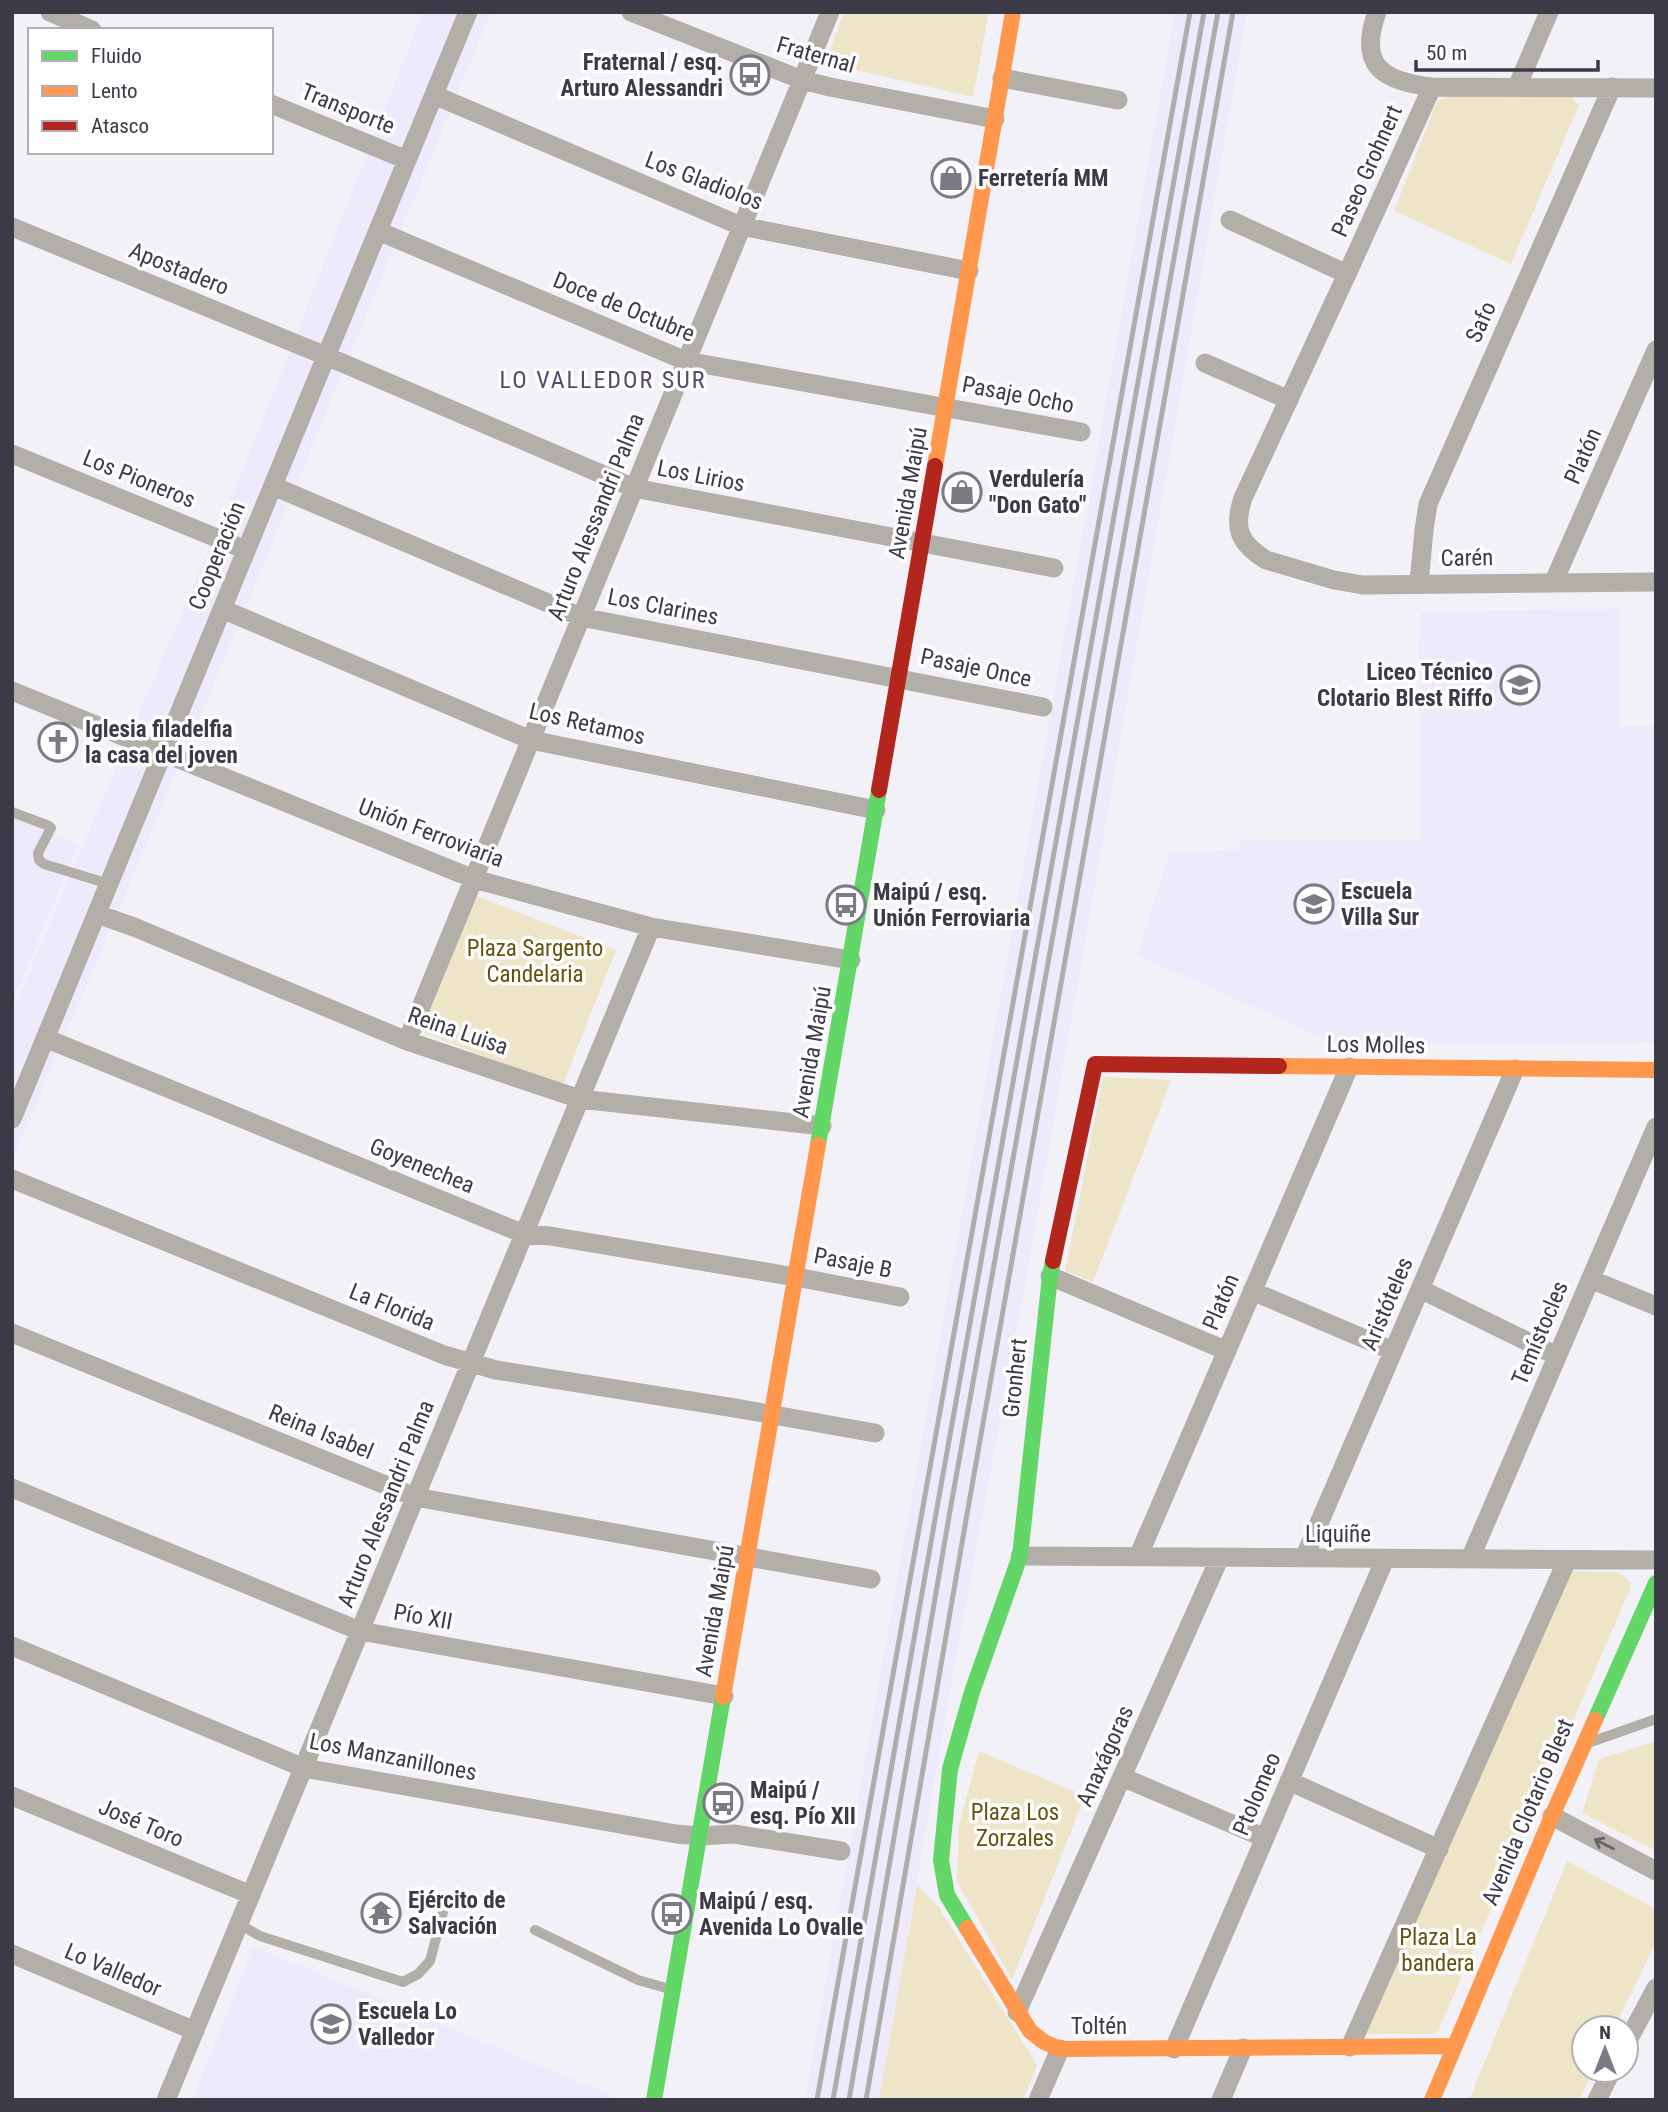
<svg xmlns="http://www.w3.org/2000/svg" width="1668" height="2112" font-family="'Roboto Condensed',sans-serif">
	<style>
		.built { fill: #eceafb }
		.green { fill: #eee5c8 }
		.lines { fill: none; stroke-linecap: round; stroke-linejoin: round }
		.lane { stroke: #b1afa8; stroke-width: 10 }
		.street { stroke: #b1afa8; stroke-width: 19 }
		.fast { stroke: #63d668; stroke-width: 16 }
		.slow { stroke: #ff974d; stroke-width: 16 }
		.jam { stroke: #b3261e; stroke-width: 16 }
		.rail { stroke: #afadac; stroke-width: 5 }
		.oneway { stroke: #656369 }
		.labels { text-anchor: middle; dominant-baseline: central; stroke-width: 7; stroke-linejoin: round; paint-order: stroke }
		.street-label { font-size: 23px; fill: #3c3a47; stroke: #fdfdfd }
		.poi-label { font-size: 23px; font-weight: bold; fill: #3c3a47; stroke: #fdfdfd; text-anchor: start }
		.park-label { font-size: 23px; fill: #64530c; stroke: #fdfdfd }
		.neighbourhood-label { font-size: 24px; letter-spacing: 2px; fill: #514c67; stroke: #fdfdfd }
	</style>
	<rect width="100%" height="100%" fill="#f2f1f8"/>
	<!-- built -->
	<path class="built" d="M423 12H491L230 646 12 1162V1012L245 464Z
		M1175 12H1247L1032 1246 952 1680 879 2100H805Z
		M1619 609 1620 726H1656V1042L1341 1046 1137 955 1170 853 1240 849V841L1421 839 1419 643 1421 611Z
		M12 817 78 844 12 1005Z
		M253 1946 611 2095 610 2100H192Z"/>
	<!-- green -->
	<path class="green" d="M844 12H989L973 97 825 63Z
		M1448 97H1571L1579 105 1511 264 1394 211 1437 101Z
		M476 896 616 950 562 1087 422 1032Z
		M1103 1077 1171 1080 1093 1282 1065 1271Z
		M1567 1571 1618 1572C1625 1575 1629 1580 1631 1587L1439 2029 1433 2034H1366Z
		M1656 1741V1851L1582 1813 1599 1759Z
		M979 1751 1085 1796 1012 1980 957 1881 959 1825Z
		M1567 1861 1656 1909V1943L1614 2028H1584V2070H1594L1579 2100H1469Z
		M917 1885 938 1906 1037 2065 1023 2100H879Z"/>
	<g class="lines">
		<!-- lane -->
		<path class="lane" d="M12 812 49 826 51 828 38 853 39 860 44 864 109 884
			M1591 1742 1656 1719
			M239 1924 260 1936 403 1982 418 1974 430 1961 444 1908
			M535 1930 638 1980 673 1990"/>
		<!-- street -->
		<path class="street" d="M50 12 92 30
			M631 12 802 80 830 87 995 119
			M1377 12C1358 65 1381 81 1432 87L1656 88
			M1002 78 1118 100
			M1432 87 1347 274 1243 498C1233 528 1239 543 1266 560L1334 580 1363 585 1656 582
			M1517 87 1549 12
			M434 95 741 226 969 271
			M271 104 407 160
			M1230 220 1347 274
			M12 227 326 356 634 488 1054 568
			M378 231 686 361 1081 432
			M1205 363 1289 400
			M12 454 246 550
			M273 486 581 617 1043 707
			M1554 581 1656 350
			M1419 583 1424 530 1428 504 1612 87
			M222 609 531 740 876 810
			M12 691 474 879 651 927 851 960
			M97 914 134 927 407 1041 580 1099 822 1126
			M45 1038 524 1234 550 1236 796 1277 900 1297
			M407 1041 830 12
			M12 1119 468 12
			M12 1179 444 1355 496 1370 735 1408 875 1433
			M1050 1276 1227 1351
			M1590 1279 1656 1306
			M1420 1289 1557 1356
			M1252 1291 1393 1351
			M12 1333 415 1497 871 1579
			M12 1488 360 1631 724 1696
			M1020 1556 1656 1560
			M1138 1557 1349 1067
			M1304 1558 1515 1069
			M1470 1559 1656 1127
			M12 1646 304 1768 676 1834 700 1836 734 1834 841 1851
			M1122 1777 1265 1838
			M1289 1781 1439 1849
			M12 1796 251 1895
			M1552 1816 1656 1871
			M12 1954 195 2031
			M1017 2012 1220 1557
			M1626 2044 1656 1988
			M1350 2047 1567 1560
			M1174 2049 1385 1559
			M166 2100 651 927
			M1038 2100 1060 2049
			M1221 2100 1243 2048
			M1597 2100 1612 2070"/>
		<!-- fast -->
		<path class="fast" d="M818 1145 879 790
			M1595 1720 1656 1583
			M967 1928 947 1895 941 1860 950 1769 972 1692 1020 1556 1050 1276 1053 1261
			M654 2100 723 1697"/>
		<!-- slow -->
		<path class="slow" d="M935 466 1013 12
			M1279 1066 1656 1070
			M723 1697 818 1145
			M967 1928 1030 2031 1044 2042 1060 2049 1455 2046
			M1432 2100 1552 1816 1595 1720"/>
		<!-- jam -->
		<path class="jam" d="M879 790 935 466
			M1053 1261 1095 1064 1279 1066"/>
		<!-- rail -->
		<path class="rail" d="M817 2100 1190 12
			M833 2100 937 1508 1204 12
			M849 2100 950 1511 1218 12
			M866 2100 967 1514 1233 12"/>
	</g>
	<!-- one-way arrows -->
	<defs><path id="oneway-shaft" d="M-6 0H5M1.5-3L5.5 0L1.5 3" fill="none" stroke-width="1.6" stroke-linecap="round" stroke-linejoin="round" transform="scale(1.75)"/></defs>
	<use class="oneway" href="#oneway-shaft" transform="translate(1604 1844) rotate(-153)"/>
	<!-- icons -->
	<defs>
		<g id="bus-ring" transform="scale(2.0125)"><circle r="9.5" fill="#fdfdfd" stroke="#7c7a85" stroke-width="1.5"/><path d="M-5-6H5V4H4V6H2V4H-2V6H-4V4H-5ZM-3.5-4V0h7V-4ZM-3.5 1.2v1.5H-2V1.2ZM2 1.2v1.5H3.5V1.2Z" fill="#7c7a85"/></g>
		<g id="shop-ring" transform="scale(2.0125)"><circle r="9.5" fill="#fdfdfd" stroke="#7c7a85" stroke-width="1.5"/><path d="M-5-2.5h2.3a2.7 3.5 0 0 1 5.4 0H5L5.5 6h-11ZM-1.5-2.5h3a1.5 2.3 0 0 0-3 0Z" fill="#7c7a85"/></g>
		<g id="school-ring" transform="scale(2.0125)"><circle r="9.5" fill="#fdfdfd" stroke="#7c7a85" stroke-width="1.5"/><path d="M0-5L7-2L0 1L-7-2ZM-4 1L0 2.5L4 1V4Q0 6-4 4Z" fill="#7c7a85"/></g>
		<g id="church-ring" transform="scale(2.0125)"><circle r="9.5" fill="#fdfdfd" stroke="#7c7a85" stroke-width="1.5"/><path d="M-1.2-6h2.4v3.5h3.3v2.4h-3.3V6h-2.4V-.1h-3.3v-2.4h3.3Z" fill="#7c7a85"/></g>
		<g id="temple-ring" transform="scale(2.0125)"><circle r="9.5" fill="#fdfdfd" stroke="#7c7a85" stroke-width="1.5"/><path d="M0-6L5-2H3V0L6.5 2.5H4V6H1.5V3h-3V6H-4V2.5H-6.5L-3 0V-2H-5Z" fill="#7c7a85"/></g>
	</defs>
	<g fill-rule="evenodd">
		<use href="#bus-ring" x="750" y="75"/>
		<use href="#shop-ring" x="951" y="178"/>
		<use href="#shop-ring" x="962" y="492"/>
		<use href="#school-ring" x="1520" y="685"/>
		<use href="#church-ring" x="58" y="742"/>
		<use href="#school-ring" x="1314" y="904"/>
		<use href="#bus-ring" x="846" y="905"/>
		<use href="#bus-ring" x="723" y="1803"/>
		<use href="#temple-ring" x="381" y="1913"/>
		<use href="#bus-ring" x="672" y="1914"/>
		<use href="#school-ring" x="331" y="2024"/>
	</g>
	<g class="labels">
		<!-- street labels -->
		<g class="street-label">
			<text transform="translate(816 55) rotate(16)">Fraternal</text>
			<text transform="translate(348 109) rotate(22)">Transporte</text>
			<text transform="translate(1367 171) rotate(-66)">Paseo Grohnert</text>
			<text transform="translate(704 181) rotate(21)">Los Gladiolos</text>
			<text transform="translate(179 269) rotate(22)">Apostadero</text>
			<text transform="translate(624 307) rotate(22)">Doce de Octubre</text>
			<text transform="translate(1481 322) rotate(-66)">Safo</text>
			<text transform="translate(1018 395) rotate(11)">Pasaje Ocho</text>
			<text transform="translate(1583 456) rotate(-66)">Platón</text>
			<text transform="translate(701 476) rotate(11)">Los Lirios</text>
			<text transform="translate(139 479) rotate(22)">Los Pioneros</text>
			<text transform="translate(908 493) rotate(-80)">Avenida Maipú</text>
			<text transform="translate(596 517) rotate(-68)">Arturo Alessandri Palma</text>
			<text transform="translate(217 556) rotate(-68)">Cooperación</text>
			<text transform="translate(1467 558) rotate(-1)">Carén</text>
			<text transform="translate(663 607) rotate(11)">Los Clarines</text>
			<text transform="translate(976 668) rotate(12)">Pasaje Once</text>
			<text transform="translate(587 724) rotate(13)">Los Retamos</text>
			<text transform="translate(431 833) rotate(21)">Unión Ferroviaria</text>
			<text transform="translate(458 1031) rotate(19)">Reina Luisa</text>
			<text transform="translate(1376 1045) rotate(1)">Los Molles</text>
			<text transform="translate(812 1052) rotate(-80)">Avenida Maipú</text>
			<text transform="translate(422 1166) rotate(22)">Goyenechea</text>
			<text transform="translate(853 1263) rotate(11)">Pasaje B</text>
			<text transform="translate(1221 1302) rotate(-67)">Platón</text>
			<text transform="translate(1387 1304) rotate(-67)">Aristóteles</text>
			<text transform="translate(392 1307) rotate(22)">La Florida</text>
			<text transform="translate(1540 1333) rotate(-67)">Temístocles</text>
			<text transform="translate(1015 1378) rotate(-84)">Gronhert</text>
			<text transform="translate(321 1432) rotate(22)">Reina Isabel</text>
			<text transform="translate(386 1504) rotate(-68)">Arturo Alessandri Palma</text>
			<text x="1338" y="1534">Liquiñe</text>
			<text transform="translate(715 1611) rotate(-80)">Avenida Maipú</text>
			<text transform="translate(423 1617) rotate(10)">Pío XII</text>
			<text transform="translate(1105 1756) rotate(-66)">Anaxágoras</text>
			<text transform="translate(393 1757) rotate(11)">Los Manzanillones</text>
			<text transform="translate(1257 1794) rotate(-67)">Ptolomeo</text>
			<text transform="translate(1528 1812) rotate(-67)">Avenida Clotario Blest</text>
			<text transform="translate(141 1823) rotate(23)">José Toro</text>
			<text transform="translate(113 1970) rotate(23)">Lo Valledor</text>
			<text x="1099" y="2026">Toltén</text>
		</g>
		<!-- poi labels -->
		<g class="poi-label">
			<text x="723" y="62" text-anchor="end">Fraternal / esq.<tspan x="723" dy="26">Arturo Alessandri</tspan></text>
			<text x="978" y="178">Ferretería MM</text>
			<text x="989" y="479">Verdulería<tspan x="989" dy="26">"Don Gato"</tspan></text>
			<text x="1493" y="672" text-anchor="end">Liceo Técnico<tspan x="1493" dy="26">Clotario Blest Riffo</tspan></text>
			<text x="85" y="729">Iglesia filadelfia<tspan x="85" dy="26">la casa del joven</tspan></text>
			<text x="1341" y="891">Escuela<tspan x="1341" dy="26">Villa Sur</tspan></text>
			<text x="873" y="892">Maipú / esq.<tspan x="873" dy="26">Unión Ferroviaria</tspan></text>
			<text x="750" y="1790">Maipú /<tspan x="750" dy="26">esq. Pío XII</tspan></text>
			<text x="408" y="1900">Ejército de<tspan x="408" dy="26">Salvación</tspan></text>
			<text x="699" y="1901">Maipú / esq.<tspan x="699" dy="26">Avenida Lo Ovalle</tspan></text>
			<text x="358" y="2011">Escuela Lo<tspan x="358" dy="26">Valledor</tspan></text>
		</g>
		<!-- park labels -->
		<g class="park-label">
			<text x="535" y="948">Plaza Sargento<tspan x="535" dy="26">Candelaria</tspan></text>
			<text x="1015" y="1812">Plaza Los<tspan x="1015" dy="26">Zorzales</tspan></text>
			<text x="1438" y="1937">Plaza La<tspan x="1438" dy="26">bandera</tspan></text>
		</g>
		<!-- neighbourhood labels -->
		<g class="neighbourhood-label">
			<text x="603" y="380">LO VALLEDOR SUR</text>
		</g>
	</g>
	<!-- border -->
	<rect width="1668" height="2112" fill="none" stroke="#3c3a47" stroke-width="28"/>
	<!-- legend -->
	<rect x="28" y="28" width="245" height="126" fill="#fdfdfd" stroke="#b0afb4" stroke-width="2"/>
	<rect x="42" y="51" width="35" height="10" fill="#63d668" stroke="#b0afb4" stroke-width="2"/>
	<text x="91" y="63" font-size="21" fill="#3c3a47">Fluido</text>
	<rect x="42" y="86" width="35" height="10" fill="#ff974d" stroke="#b0afb4" stroke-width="2"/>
	<text x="91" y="98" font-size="21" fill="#3c3a47">Lento</text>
	<rect x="42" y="121" width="35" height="10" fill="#b3261e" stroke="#b0afb4" stroke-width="2"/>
	<text x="91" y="133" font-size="21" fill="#3c3a47">Atasco</text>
	<!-- north arrow -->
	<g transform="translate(1605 2049)"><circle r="33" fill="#fdfdfd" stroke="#b0afb4" stroke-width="2"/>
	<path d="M0-5L12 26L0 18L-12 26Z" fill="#7c7a85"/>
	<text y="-10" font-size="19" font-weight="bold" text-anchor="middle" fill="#3c3a47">N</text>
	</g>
	<!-- scale -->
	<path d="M1416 60v10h182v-10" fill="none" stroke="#3c3a47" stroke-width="3.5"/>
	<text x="1426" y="60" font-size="21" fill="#3c3a47" stroke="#fdfdfd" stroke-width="5" paint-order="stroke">50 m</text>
</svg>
